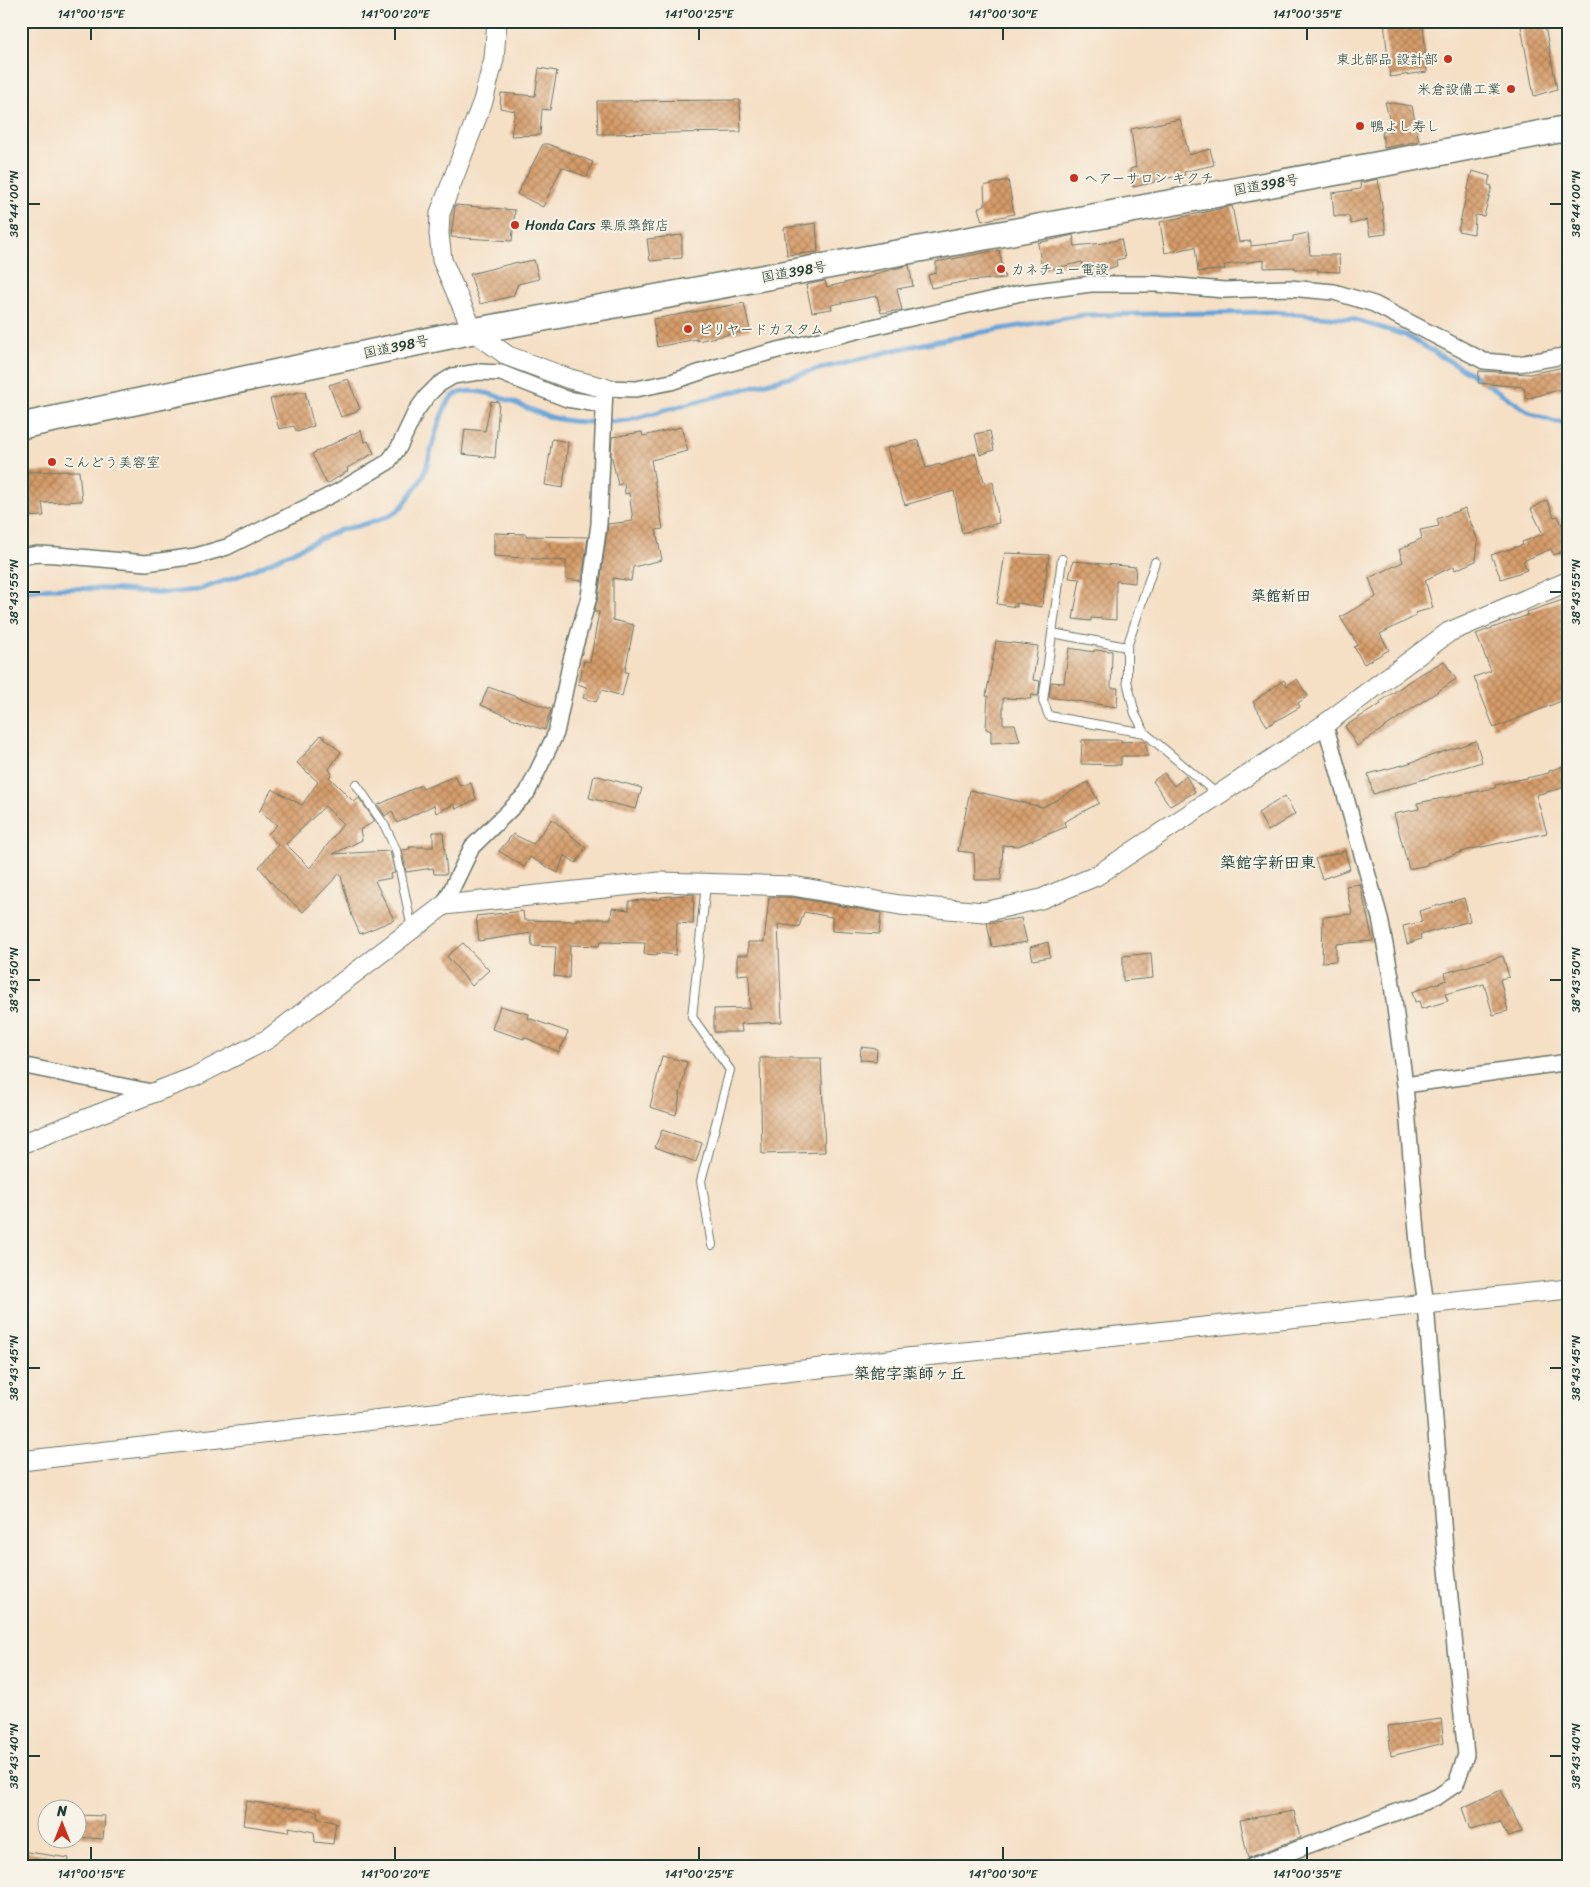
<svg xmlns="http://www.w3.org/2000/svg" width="1590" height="1887" font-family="Sriracha,'Klee One',sans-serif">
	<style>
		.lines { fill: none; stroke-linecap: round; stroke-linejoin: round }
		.stream { stroke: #65a2d6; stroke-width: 5 }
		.building { fill: url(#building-cross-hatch); fill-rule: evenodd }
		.service-casing { stroke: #6a7667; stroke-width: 10 }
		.minor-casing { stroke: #6a7667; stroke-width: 18 }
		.tertiary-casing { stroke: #6a7667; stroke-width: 21 }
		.trunk-casing { stroke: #6a7667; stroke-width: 28 }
		.service { stroke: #fff; stroke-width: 8 }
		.minor { stroke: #fff; stroke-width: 15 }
		.tertiary { stroke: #fff; stroke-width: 19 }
		.trunk { stroke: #fff; stroke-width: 25 }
		.ticks { fill: none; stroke: #1f3d34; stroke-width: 2 }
		.poi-dot { fill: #c8321e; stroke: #f7f3e8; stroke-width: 2 }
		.labels { text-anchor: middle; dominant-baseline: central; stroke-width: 4; stroke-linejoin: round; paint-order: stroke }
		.poi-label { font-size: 14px; fill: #1f3d34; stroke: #f7f3e8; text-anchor: start }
		.street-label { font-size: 14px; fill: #1f3d34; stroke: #f7f3e8 }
		.neighbourhood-label { font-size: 15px; font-weight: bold; fill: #1f3d34; stroke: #f7f3e8 }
		.quarter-label { font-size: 16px; font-weight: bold; fill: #1f3d34; stroke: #f7f3e8 }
		.neatline { fill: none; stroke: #1f3d34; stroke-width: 2 }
		.ticks-label { font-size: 12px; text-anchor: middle; fill: #1f3d34 }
	</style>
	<defs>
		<pattern id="building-cross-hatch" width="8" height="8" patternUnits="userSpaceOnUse" patternTransform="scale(1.25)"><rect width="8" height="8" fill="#d69b69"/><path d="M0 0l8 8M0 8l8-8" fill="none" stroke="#ad8057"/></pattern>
	</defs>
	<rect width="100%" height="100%" fill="#f7f3e8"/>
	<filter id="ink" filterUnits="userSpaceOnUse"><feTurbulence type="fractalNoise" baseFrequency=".02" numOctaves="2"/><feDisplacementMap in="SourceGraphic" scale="10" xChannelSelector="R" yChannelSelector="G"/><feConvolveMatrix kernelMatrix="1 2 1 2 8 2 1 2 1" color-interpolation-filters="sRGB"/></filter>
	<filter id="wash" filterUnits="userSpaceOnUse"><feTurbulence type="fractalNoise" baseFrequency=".0096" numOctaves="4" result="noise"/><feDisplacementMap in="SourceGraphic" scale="20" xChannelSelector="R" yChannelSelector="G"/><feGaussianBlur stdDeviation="1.12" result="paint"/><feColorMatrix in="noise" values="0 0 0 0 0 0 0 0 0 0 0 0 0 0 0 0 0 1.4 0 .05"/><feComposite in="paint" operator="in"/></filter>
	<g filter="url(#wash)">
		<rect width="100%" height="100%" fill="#f5dfc5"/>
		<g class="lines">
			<!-- stream -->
			<path class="stream" d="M21 592 52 588 108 589 165 593 198 590 244 574 340 530C357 526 378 522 394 513 400 510 406 502 409 497 414 490 419 484 422 478 431 460 439 402 456 394 484 382 526 411 554 418 579 424 604 423 629 420L815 370 899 349 972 334 1084 315 1273 312 1352 319 1405 335 1480 379 1532 414 1556 422H1569"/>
		</g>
		<g id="blocks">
			<!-- building -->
			<path class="building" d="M1384 21H1423L1427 72 1390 77Z
				M1520 21H1544L1557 89 1534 96Z
				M539 68 557 71 550 110 542 109 540 135 511 136 515 111 500 108 501 93 535 96Z
				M740 100 741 132 598 134 597 101Z
				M1385 102 1412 106 1419 141 1384 148 1382 132 1392 131Z
				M1180 119 1189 155 1210 149 1214 165 1184 172 1185 175 1155 180V182L1133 187 1130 169 1136 167 1131 129Z
				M543 144H548L593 162 587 177 562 167 543 207 517 194Z
				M1472 171 1490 176 1488 185 1492 186 1484 216 1475 215 1474 234 1458 231Z
				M1378 179 1386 234 1370 236 1367 220 1351 224 1349 216H1334L1332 193 1361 189 1360 183Z
				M1008 180 1014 214 982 221 978 208 985 205 984 186Z
				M455 205 515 210 512 241 451 237Z
				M1232 206 1239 242 1251 241V246L1293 241V236L1308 233 1310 255H1339L1340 272 1318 271V269H1295V267L1264 268V260L1224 265 1225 269 1198 272 1195 247 1165 253 1160 222Z
				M816 223 818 252 787 255 784 228Z
				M682 235V258L650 261 647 239Z
				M1073 235 1075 246 1103 243 1121 239 1125 258 1116 260 1117 266 1104 270 1084 273 1082 262 1042 271 1038 243Z
				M999 250 1005 278 968 281 931 288 928 275 936 273V262Z
				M534 260 539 279 518 284 513 296 480 304 470 274 518 262 519 263Z
				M909 265 913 286 897 289 902 310 881 313 877 296 831 305 832 309 812 312 806 285 825 281 827 287 874 276V274Z
				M744 303 750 330 697 341V339L657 347 653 319Z
				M1569 366V387L1526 399 1524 387 1478 383 1479 371 1530 374Z
				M348 379 360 409 357 410V412L341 417 329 385Z
				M299 392H305L314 426 297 432 294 426 279 429 270 399Z
				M491 401 499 402 495 458 462 454 465 429 485 431Z
				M681 427 688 451 651 460 663 529 656 530 662 560 633 567 631 581 613 578V620L634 625 625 672H628L622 696 602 690 596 702 583 698 586 687 578 684 584 661 590 662 599 612H594L598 598 608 524 633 521 629 493 625 494 624 483 618 485 611 454 612 437 642 432 643 436Z
				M361 430 364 442 368 441 374 453 347 468 348 471 327 484 312 454Z
				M990 431 994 450 980 455 975 434Z
				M552 439 568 442 563 488 545 485Z
				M918 440 926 468 940 464 941 466 975 453 985 484 993 482 999 523 962 533 954 491 905 505 895 478 887 448Z
				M79 471 82 501 42 503 44 516 21 517V472Z
				M1547 500 1554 517 1558 516 1569 541V549L1554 555 1551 549 1523 561 1527 570 1501 579 1491 555 1523 545 1522 542 1543 534 1531 509Z
				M1465 508 1478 541 1476 561 1455 570 1454 566 1425 580 1433 608 1415 613 1416 616 1380 634 1389 650 1364 664 1354 647 1358 645 1340 617 1376 597 1369 578 1403 562 1399 550 1422 538 1420 530 1439 526 1437 519Z
				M494 533 526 534V536L588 537 582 581 566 579V561L494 556Z
				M1005 553 1049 555 1042 607 1017 603V607L997 604Z
				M1073 561 1136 567 1135 583 1116 581V620L1091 618V621L1073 619 1080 579 1069 578Z
				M1569 598V698L1494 728 1474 677 1491 671 1476 634 1528 615 1527 612Z
				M996 641 1038 646 1033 680 1040 681 1038 696 1032 695 1031 699 1003 698V724H1015L1020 741 991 743V731L986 729 988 696H986Z
				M1069 648 1094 652V650L1112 651 1111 688H1118L1117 707 1049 697 1051 682 1064 683Z
				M1444 661 1456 679 1357 746 1345 726 1381 704 1380 702 1414 678Z
				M1297 679 1308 696 1298 703 1300 707 1267 726 1253 702 1284 680 1287 686Z
				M488 687 551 709 545 730 526 724 481 705Z
				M321 735 341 752 329 769 332 774 329 777 354 802 359 798 375 821 360 830 362 840 333 854 390 851 395 873 390 874 391 878 375 881 394 920 360 934 352 916 340 873 303 912 278 890 259 867 278 845 268 834 277 825 259 812 272 789 302 805 318 782 297 763ZM325 806 343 824 310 868 286 844Z
				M1082 740H1121V742L1145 741 1148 756H1121V765L1081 764Z
				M1476 741 1482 762 1373 794 1368 774 1406 764Z
				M1566 765 1569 774V786L1536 795 1547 833 1468 850 1427 863V865L1409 869 1394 814 1419 809 1417 803 1495 788V785L1549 773V771Z
				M1164 773 1174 786 1186 776 1195 792 1170 806 1153 781Z
				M594 775 642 788 636 809 589 798Z
				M455 776 460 786 471 783 476 799 456 809 454 804 436 813 434 805 397 823 392 811 385 816 378 805 421 785 423 789Z
				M1088 782 1099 803 1064 822 1066 827 1018 846 1003 845 1001 880H975L974 853 958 851 970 790 1042 807 1059 799V798Z
				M1285 796 1295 814 1268 831 1258 813Z
				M552 819 586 848 576 863 564 855 558 873 530 857 524 867 499 851 513 834 533 844Z
				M433 832H443L447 874H434L433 868 406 872 402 850 410 849 409 847H433Z
				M1345 851 1350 869 1322 879 1315 859Z
				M1360 884 1373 941 1336 944V961L1322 962 1323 917 1352 914 1346 886Z
				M694 894 693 924 677 923 676 955 657 953V955L644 954 645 943 600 942 599 946 570 945 569 978 554 976 556 947 532 946 531 933 479 941 476 916 523 911 524 920 576 921V919H611L612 908 629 910V901L661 899V897Z
				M769 897H792L881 913 879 934 832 931V917L804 912 799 927 778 924 782 1022 741 1024 742 1032H714V1009L750 1008 749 974 737 975V955H748V942H764Z
				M1464 898 1470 921 1420 935 1421 939 1407 944 1403 926 1422 922 1419 911Z
				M1021 918 1027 942 992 947 987 923Z
				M1048 942 1050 957 1033 960 1030 947Z
				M463 943 489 970 472 986 447 956Z
				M1151 953 1153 978 1123 981V956Z
				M1503 956 1509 977 1500 979 1508 1011 1493 1015 1484 984 1445 994 1448 1001 1421 1009 1419 1001 1415 1002 1412 992 1447 980 1445 973Z
				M500 1006 529 1014 528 1018 568 1032 559 1052 524 1037V1039L492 1029Z
				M861 1047 877 1049 876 1061 860 1060Z
				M662 1056 687 1062 676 1115 650 1107Z
				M760 1058H821L825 1152 762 1154Z
				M662 1130 702 1143 696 1162 655 1147Z
				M1441 1719 1444 1743 1391 1756 1388 1726Z
				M1501 1790 1522 1832 1508 1837 1500 1822 1470 1830 1462 1808Z
				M246 1801 317 1811 318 1818 336 1823 333 1844 315 1842 314 1832 289 1827 288 1832 243 1825Z
				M1294 1811 1300 1838 1248 1858 1240 1820Z
				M78 1815 105 1816 103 1839 78 1837Z
				M21 1851 69 1858 68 1866H21Z"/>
		</g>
	</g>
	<g filter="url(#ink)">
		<use href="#blocks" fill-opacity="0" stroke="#6a7667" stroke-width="1"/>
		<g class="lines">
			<!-- service casing -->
			<g class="service-casing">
				<path id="service" d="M1062 559 1043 701 1049 716 1145 733
					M1155 562 1127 647V681L1135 714 1145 733 1217 794
					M1052 633 1127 647
					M356 784 385 826 396 850 412 929
					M706 884 692 1017 730 1070 701 1181 712 1245"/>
			</g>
			<!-- minor casing -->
			<g class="minor-casing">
				<path id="minor" d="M21 557 37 554 57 555 146 563 196 556 227 547 339 491 388 462 399 447 416 411 427 396 438 385 453 376 479 372 501 373 567 399 603 405
					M444 905 472 847 527 793 556 733 571 660 589 597 599 524 605 388 636 389 671 382 713 368 774 351 898 321 1021 293 1091 284H1156L1224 290 1289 288 1334 292 1374 304 1484 361 1518 364 1569 355
					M21 1065 156 1093
					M1405 1085 1569 1062
					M1253 1866 1437 1797 1456 1784 1466 1755 1445 1549 1426 1304 1419 1256 1405 1085 1391 977 1380 918 1325 724"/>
			</g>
			<!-- tertiary casing -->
			<g class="tertiary-casing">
				<path id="tertiary" d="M497 21 494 59 483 101 440 213 439 234 442 260 473 331 508 356 570 379 605 388
					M21 1144 194 1077 268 1039 444 905 660 882 793 886 900 905 984 912 1041 899 1096 876 1325 724 1449 632 1569 581
					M21 1461 906 1358 1569 1289"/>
			</g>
			<!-- trunk casing -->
			<g class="trunk-casing">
				<path id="trunk" d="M21 426 473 331 1376 165 1569 128"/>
			</g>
			<!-- service -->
			<use href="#service" class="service"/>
			<!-- minor -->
			<use href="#minor" class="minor"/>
			<!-- tertiary -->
			<use href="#tertiary" class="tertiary"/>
			<!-- trunk -->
			<use href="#trunk" class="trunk"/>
		</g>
	</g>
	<!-- ticks -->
	<path class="ticks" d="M91 28V40M395 28V40M699 28V40M1003 28V40M1307 28V40M28 204H40M1550 204H1562M28 592H40M1550 592H1562M28 980H40M1550 980H1562M28 1368H40M1550 1368H1562M28 1756H40M1550 1756H1562M91 1847V1860M395 1847V1860M699 1847V1860M1003 1847V1860M1307 1847V1860"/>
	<!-- markers -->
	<g class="poi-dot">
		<circle cx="1448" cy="59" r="5"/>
		<circle cx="1511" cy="89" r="5"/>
		<circle cx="1360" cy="126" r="5"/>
		<circle cx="1074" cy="178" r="5"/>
		<circle cx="515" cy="225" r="5"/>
		<circle cx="1001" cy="269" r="5"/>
		<circle cx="688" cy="329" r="5"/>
		<circle cx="52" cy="462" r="5"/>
	</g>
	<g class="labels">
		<!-- poi labels -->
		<g class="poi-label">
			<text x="1438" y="59" text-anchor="end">東北部品 設計部</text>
			<text x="1501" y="89" text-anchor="end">米倉設備工業</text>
			<text x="1370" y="126">鴨よし寿し</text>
			<text x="1084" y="178">ヘアーサロン キクチ</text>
			<text x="525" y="225">Honda Cars 栗原築館店</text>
			<text x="1011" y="269">カネチュー電設</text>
			<text x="698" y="329">ビリヤードカスタム</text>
			<text x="62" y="462">こんどう美容室</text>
		</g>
		<!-- street labels -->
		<g class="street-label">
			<text transform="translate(1266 185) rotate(-10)">国道398号</text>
			<text transform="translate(794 272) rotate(-10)">国道398号</text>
			<text transform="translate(396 347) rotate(-12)">国道398号</text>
		</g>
		<!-- neighbourhood labels -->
		<g class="neighbourhood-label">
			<text x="1281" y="596">築館新田</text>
		</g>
		<!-- quarter labels -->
		<g class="quarter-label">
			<text x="1268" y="862">築館字新田東</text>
			<text x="910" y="1373">築館字薬師ヶ丘</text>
		</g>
	</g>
	<!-- margin -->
	<rect width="1590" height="1887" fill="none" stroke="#f7f3e8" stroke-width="55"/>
	<!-- north arrow -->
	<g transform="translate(62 1824)"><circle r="24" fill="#f7f3e8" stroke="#a1aaa0"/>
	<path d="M0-4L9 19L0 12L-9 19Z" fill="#c8321e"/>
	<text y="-8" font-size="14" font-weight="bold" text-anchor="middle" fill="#1f3d34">N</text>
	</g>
	<rect x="28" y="28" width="1534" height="1832" class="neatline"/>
	<g class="ticks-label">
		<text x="91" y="18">141°00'15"E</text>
		<text x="395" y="18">141°00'20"E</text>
		<text x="699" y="18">141°00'25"E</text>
		<text x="1003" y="18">141°00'30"E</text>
		<text x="1307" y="18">141°00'35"E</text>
		<text transform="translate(14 204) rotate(-90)" y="4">38°44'00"N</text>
		<text transform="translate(1576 204) rotate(-90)" y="4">38°44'00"N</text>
		<text transform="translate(14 592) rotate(-90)" y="4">38°43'55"N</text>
		<text transform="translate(1576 592) rotate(-90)" y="4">38°43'55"N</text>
		<text transform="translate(14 980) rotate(-90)" y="4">38°43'50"N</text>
		<text transform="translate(1576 980) rotate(-90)" y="4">38°43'50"N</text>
		<text transform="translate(14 1368) rotate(-90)" y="4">38°43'45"N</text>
		<text transform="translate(1576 1368) rotate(-90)" y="4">38°43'45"N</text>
		<text transform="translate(14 1756) rotate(-90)" y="4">38°43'40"N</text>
		<text transform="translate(1576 1756) rotate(-90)" y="4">38°43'40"N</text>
		<text x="91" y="1878">141°00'15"E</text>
		<text x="395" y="1878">141°00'20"E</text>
		<text x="699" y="1878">141°00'25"E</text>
		<text x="1003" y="1878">141°00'30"E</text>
		<text x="1307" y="1878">141°00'35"E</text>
	</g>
</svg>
